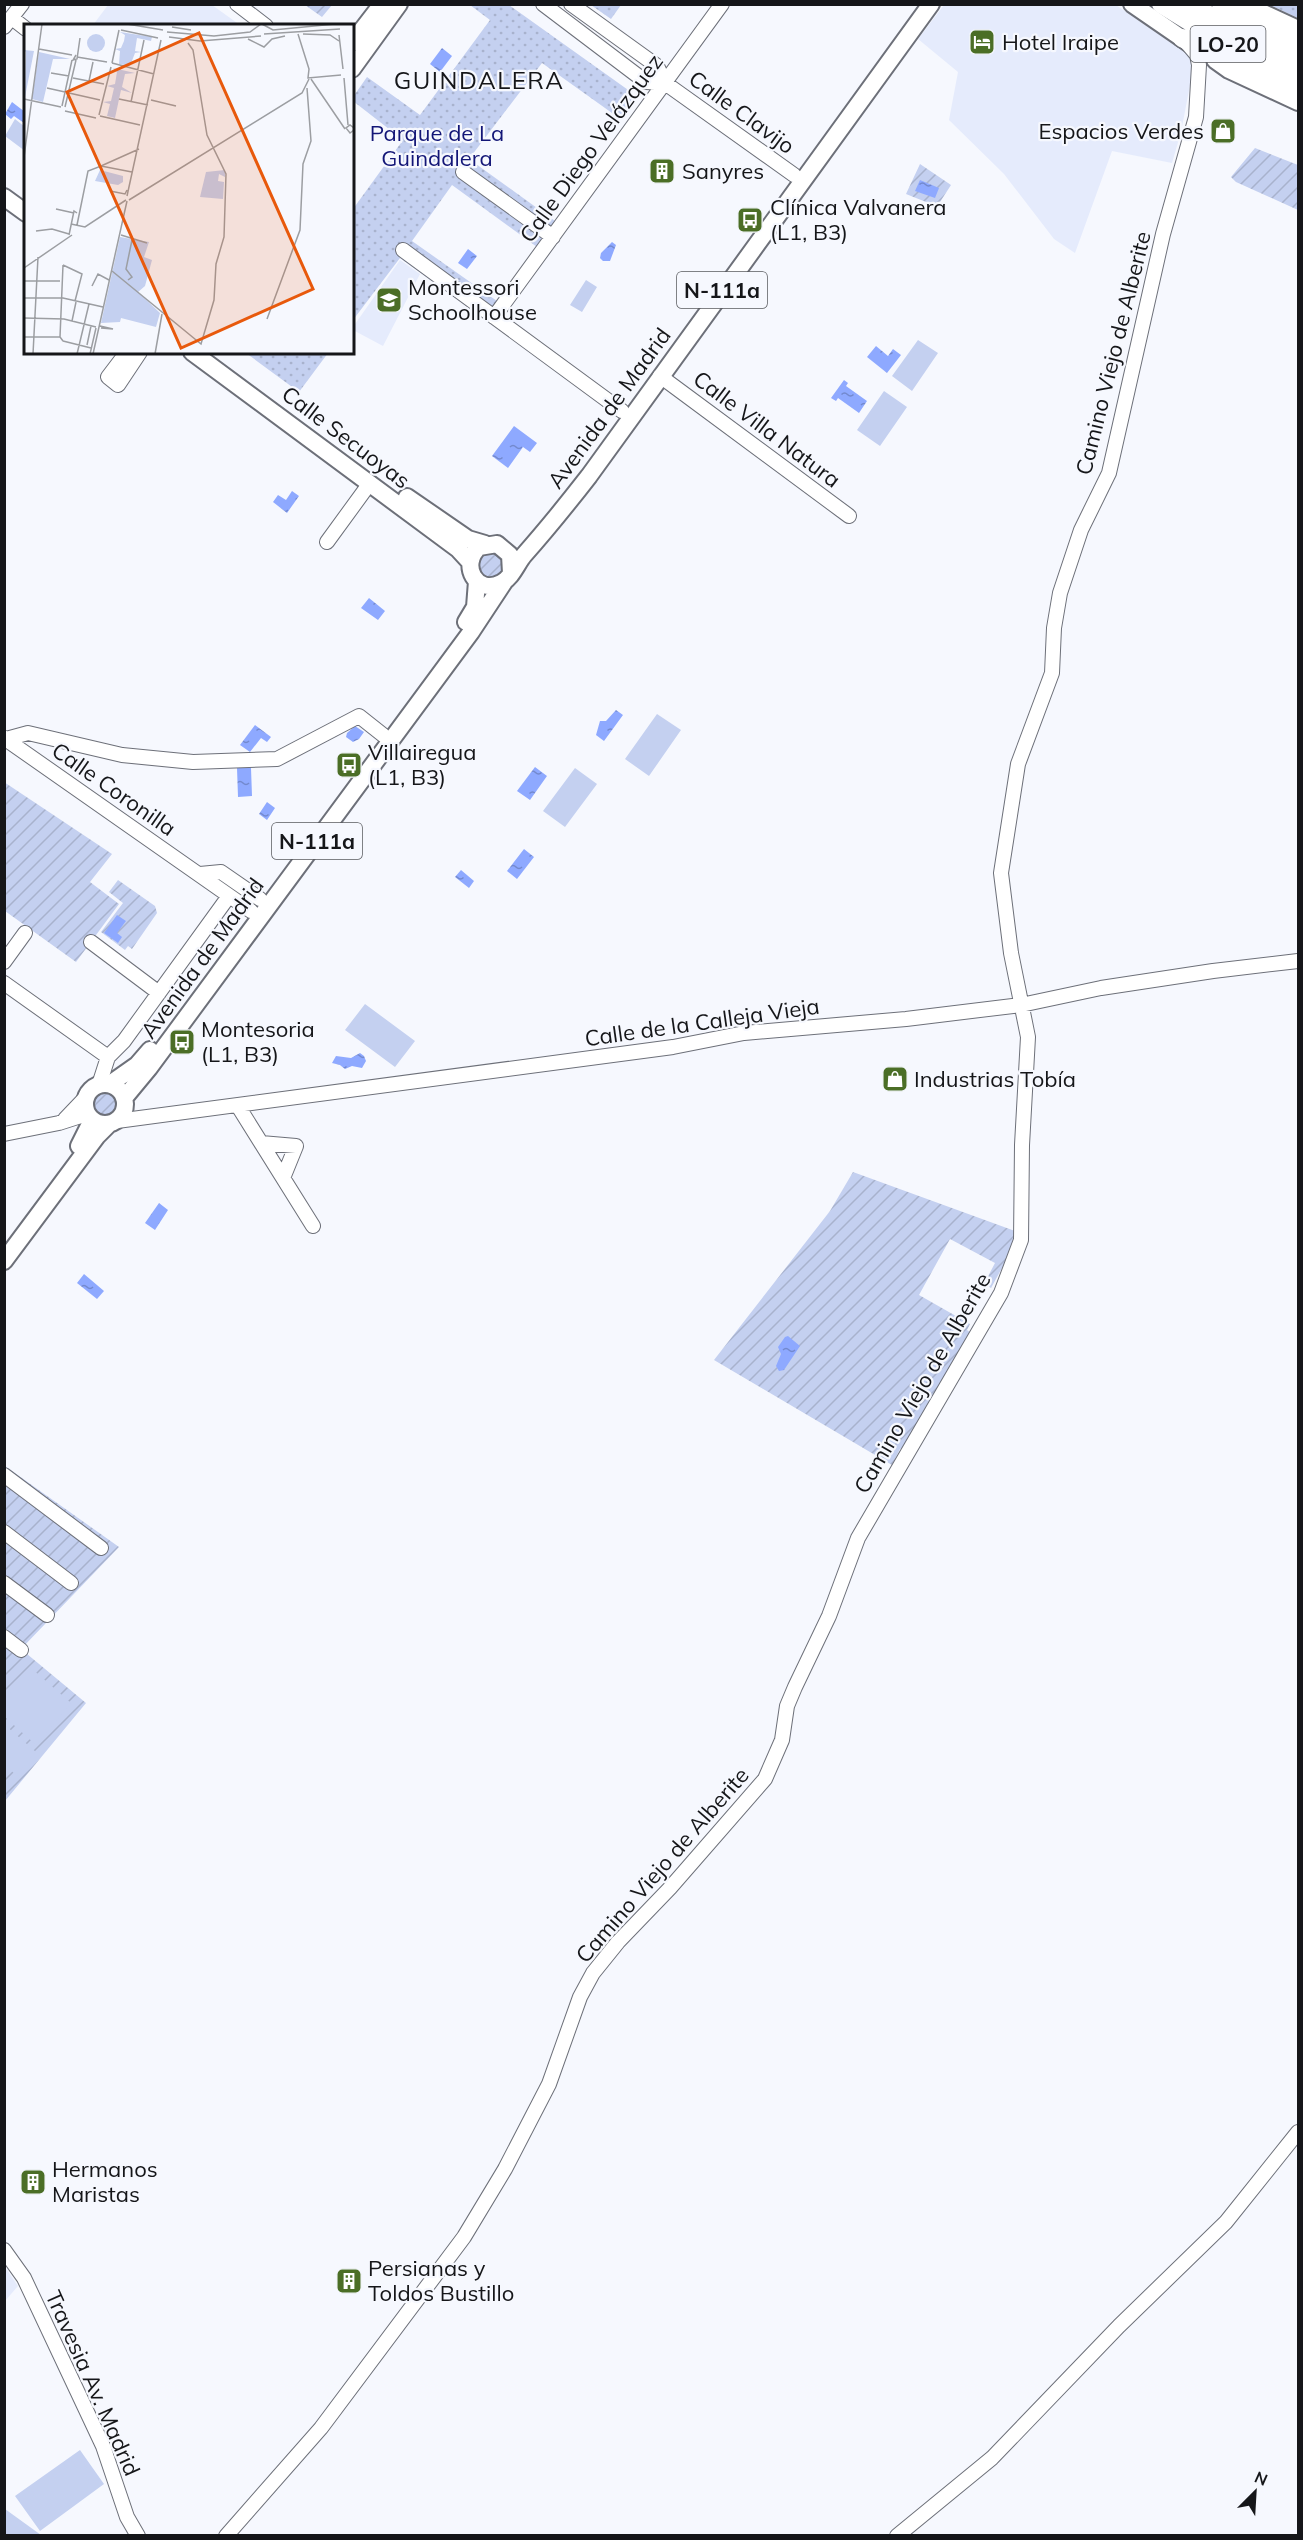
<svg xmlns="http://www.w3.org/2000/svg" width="1303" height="2540" font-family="Mulish,sans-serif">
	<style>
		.built { fill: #e5ebfc }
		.grass { fill: url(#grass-dots) }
		.garden { fill: url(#garden-furrows) }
		.pitch { fill: #c4d0f0 }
		.water { fill: url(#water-ripples) }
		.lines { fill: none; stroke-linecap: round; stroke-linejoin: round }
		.minor-casing { stroke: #6d7079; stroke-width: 16 }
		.major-casing { stroke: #6d7079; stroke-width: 20 }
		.highway-casing { stroke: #6d7079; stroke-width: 21 }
		.minor { stroke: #fff; stroke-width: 14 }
		.major { stroke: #fff; stroke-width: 16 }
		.highway { stroke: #fff; stroke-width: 18 }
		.labels { text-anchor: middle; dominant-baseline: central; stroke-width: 4.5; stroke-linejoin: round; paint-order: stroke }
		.shield { fill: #f6f8fe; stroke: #585a5e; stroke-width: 1.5 }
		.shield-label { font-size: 21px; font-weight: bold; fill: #151619 }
		.poi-label { font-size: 22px; fill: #151619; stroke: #f6f8fe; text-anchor: start }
		.street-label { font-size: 22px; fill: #151619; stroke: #f6f8fe }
		.park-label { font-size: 22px; fill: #131677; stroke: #f6f8fe }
		.neighbourhood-label { font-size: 24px; letter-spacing: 1.5px; fill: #151619; stroke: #f6f8fe }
		.inset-road { fill: none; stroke: #9c9ea2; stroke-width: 1.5 }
		.view { fill: #e8590c; fill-opacity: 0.15; stroke: #e8590c; stroke-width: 3 }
		.inset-edge { fill: none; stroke: #151619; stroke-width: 3 }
	</style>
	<defs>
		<pattern id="grass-dots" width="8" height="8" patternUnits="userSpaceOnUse" patternTransform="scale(1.5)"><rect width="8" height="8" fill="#c4d0f0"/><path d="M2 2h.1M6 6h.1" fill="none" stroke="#a8b2cd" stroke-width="1.8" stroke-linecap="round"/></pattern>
		<pattern id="garden-furrows" width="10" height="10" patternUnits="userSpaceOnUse" patternTransform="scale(1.5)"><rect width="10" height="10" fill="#c4d0f0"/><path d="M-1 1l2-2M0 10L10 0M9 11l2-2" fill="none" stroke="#a8b2cd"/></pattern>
		<pattern id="water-ripples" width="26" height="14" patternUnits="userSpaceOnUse" patternTransform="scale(1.5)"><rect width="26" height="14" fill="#8ea9ff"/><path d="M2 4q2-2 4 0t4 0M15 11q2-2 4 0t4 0" fill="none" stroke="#7389ce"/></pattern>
	</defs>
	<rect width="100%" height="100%" fill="#f6f8fe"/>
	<!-- built -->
	<path class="built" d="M108 5H212L240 25H93Z
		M944 5H1116L1195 59 1181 132 1172 163 1112 151 1075 253 1054 239 1004 174 949 120 958 72 918 39Z
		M400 260 420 274 383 346 353 330V327Z
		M5 2267 18 2286 5 2301Z"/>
	<!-- grass -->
	<path class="grass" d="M470 5H509L631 92 632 100 619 118 542 63 469 159 555 221 537 247 452 185 412 241 497 301 483 318 400 258 353 320V209L403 140 353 101V97L367 77 420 115 490 20Z
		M591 5H621L611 19Z
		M1270 5H1298V18Z
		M246 353H328L299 392Z"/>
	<!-- garden -->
	<path class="garden" d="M305 5H332L322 17Z
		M1255 148 1298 165V210L1236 182 1231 177Z
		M920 164 951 185 940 202 931 204 906 194Z
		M478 564a13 13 0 1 1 26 0a13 13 0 1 1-26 0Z
		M4 782 112 854 90 882 119 904 76 962 5 911Z
		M118 880 155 906 157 913 132 949 128 946 125 950 101 932 123 903 109 892Z
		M92 1103a13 13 0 1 1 26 0a13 13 0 1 1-26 0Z
		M853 1172 1015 1231 1013 1248 991 1288 984 1284 995 1263 950 1239 919 1295 970 1324 967 1330 971 1333 908 1446 900 1449 892 1465 714 1360 830 1211Z
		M5 1466 119 1547 21 1649 86 1703 5 1801Z"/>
	<!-- pitch -->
	<path class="pitch" d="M15 119 25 127V151L5 136Z
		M586 280 597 287 582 312 570 305Z
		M918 340 938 353 912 391 892 376Z
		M884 391 907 407 880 446 857 430Z
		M657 714 681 730 649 776 625 759Z
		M575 768 597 784 565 827 543 811Z
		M365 1004 415 1041 395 1067 345 1030Z
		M31 1668 71 1703 36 1745 5 1717V1698Z
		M5 1725 36 1752 16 1775 5 1765Z
		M80 2450 104 2484 40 2531 15 2496Z
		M5 2509 41 2535H5Z"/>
	<!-- water -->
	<path class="water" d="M442 48 452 56 440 72 430 64Z
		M12 102 25 112 24 123 14 116 11 119 5 114Z
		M920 180 939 188 935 198 915 191Z
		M612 242 616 245 610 261H603L600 258 601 253Z
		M468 249 477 256 467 269 458 263Z
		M876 346 888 356 893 349 901 355 887 373 867 357Z
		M844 380 848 383 846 386 867 401 859 413 838 398 836 401 831 398Z
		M514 426 537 443 530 452 523 447 508 468 492 456Z
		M292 491 299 496 287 513 273 502 278 495 286 500Z
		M369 598 385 611 378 620 361 608Z
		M616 710 623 715 604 741 596 735 600 721H606Z
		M255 725 271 737 267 742 261 738 250 752 240 745Z
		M355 726 364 732 359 739 353 742 346 737 347 733Z
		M535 767 547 776 530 800 517 791Z
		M237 768H251L252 796 238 797Z
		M267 802 275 808 267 820 259 814Z
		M524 849 534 857 517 879 507 871Z
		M461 870 474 881 469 888 455 877Z
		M117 915 126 921 117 933 122 937 118 943 104 933Z
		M360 1053 364 1056 366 1061 362 1068 352 1066 345 1069 340 1065 332 1063 336 1056 351 1058Z
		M159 1203 168 1210 155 1230 145 1223Z
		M84 1274 104 1291 97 1299 77 1283Z
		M788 1336 800 1346 784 1370 779 1371 776 1366 781 1354 778 1347 785 1337Z"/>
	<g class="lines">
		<!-- minor casing -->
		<g class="minor-casing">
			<path id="minor" d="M237 4 266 26
				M543 4 646 82 665 83
				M571 4 657 66 665 83 794 175
				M12 18 26 29
				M4 27 22 4
				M463 172 553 237
				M403 250 622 411
				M494 317 722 4
				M127 352 108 377 118 385 140 352
				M660 376 849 516
				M327 542 370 483
				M4 738 251 911
				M6 739 28 733 122 755 193 762 277 759 359 716 383 735
				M200 874 221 872 260 899
				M91 942 159 993
				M4 962 25 933
				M4 983 108 1057 124 1041 229 896
				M99 1085 108 1057
				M238 1106 313 1226
				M65 1119 86 1097
				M117 1121 673 1047 744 1033 906 1019 1021 1005 1101 988 1213 971 1298 961
				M4 1134 59 1123 87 1114
				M261 1143 296 1146 283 1178
				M4 1475 101 1548
				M4 1532 71 1583
				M4 1583 47 1615
				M4 1637 21 1650
				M4 2250 24 2278 103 2446 127 2517 138 2536
				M226 2536 321 2428 464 2237 505 2169 549 2084 580 1997 593 1973 618 1942 670 1888 765 1779 782 1740 787 1706 795 1687 829 1616 858 1538 1001 1293 1021 1240 1022 1145 1028 1037 1011 953 1001 873 1018 764 1052 673 1054 628 1060 593 1081 530 1109 473 1163 234 1196 117 1199 65 1197 55 1186 42
				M897 2536 992 2458 1119 2326 1226 2222 1298 2132"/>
		</g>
		<!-- major casing -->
		<g class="major-casing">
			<path id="major" d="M1132 4 1193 46
				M1244 4 1298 29
				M352 43 382 4
				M1215 60 1229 70 1298 102
				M352 69 399 4
				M4 197 26 213
				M192 352 458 549 470 562
				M407 497 468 539 485 544
				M511 573 510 555 497 544 479 547C459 565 477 596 501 583 512 578 517 563 524 555 547 529 568 503 589 476L931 4
				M466 622 475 607 477 581
				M85 1104a20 20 0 1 1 40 0a20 20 0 1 1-40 0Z
				M110 1084 137 1065 150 1050
				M125 1097 149 1068 471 632 504 582
				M79 1146 92 1120
				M4 1261 97 1136 109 1124"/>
		</g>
		<!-- highway casing -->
		<g class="highway-casing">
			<path id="highway" d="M1161 4 1223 42 1298 76
				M1189 4 1234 29 1298 60
				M1221 4 1238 16 1298 42
				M1182 38 1298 92"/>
		</g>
		<!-- minor -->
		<use href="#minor" class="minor"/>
		<!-- major -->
		<use href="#major" class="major"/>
		<!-- highway -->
		<use href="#highway" class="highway"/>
	</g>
	<!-- icons -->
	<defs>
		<g id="hotel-square" transform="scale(1.35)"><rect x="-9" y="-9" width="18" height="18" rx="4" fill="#4b6e26" stroke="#f6f8fe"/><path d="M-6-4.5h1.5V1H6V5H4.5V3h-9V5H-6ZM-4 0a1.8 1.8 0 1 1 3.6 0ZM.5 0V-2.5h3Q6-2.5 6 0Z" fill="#fff"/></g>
		<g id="shop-square" transform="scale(1.35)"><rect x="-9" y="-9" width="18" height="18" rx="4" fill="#4b6e26" stroke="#f6f8fe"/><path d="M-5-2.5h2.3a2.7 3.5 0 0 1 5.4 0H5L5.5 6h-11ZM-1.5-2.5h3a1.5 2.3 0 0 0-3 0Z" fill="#fff"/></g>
		<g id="building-square" transform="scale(1.35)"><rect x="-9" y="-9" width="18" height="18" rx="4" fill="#4b6e26" stroke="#f6f8fe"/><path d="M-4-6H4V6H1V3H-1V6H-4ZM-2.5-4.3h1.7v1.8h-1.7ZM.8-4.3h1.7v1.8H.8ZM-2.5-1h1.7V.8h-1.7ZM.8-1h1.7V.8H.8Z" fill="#fff"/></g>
		<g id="bus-square" transform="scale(1.35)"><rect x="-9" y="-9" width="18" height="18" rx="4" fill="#4b6e26" stroke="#f6f8fe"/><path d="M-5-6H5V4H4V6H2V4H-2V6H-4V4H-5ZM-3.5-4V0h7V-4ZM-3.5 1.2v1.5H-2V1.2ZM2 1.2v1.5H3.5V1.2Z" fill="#fff"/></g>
		<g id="school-square" transform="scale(1.35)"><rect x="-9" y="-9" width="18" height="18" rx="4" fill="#4b6e26" stroke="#f6f8fe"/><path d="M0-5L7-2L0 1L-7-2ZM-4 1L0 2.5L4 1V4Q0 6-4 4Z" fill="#fff"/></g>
	</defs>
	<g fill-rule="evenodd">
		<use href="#hotel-square" x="982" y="42"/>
		<use href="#shop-square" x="1223" y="131"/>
		<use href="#building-square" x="662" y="171"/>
		<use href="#bus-square" x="750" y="220"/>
		<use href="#school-square" x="389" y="300"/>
		<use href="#bus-square" x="349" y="765"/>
		<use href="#bus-square" x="182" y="1042"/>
		<use href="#shop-square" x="895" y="1079"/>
		<use href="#building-square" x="33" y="2182"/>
		<use href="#building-square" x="349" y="2281"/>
	</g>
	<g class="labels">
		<!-- shield labels -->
		<g class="shield">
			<rect x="1190.5" y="26" width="75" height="36" rx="4.5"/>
			<rect x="677" y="272" width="90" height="36" rx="4.5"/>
			<rect x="272" y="823" width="90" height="36" rx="4.5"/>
		</g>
		<g class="shield-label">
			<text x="1228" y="44">LO-20</text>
			<text x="722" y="290">N-111a</text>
			<text x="317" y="841">N-111a</text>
		</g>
		<!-- poi labels -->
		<g class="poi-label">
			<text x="1002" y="42">Hotel Iraipe</text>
			<text x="1204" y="131" text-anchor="end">Espacios Verdes</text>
			<text x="682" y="171">Sanyres</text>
			<text x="770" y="207">Clínica Valvanera<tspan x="770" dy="25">(L1, B3)</tspan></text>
			<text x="408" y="287">Montessori<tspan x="408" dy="25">Schoolhouse</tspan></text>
			<text x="368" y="752">Villairegua<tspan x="368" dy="25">(L1, B3)</tspan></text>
			<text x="201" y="1029">Montesoria<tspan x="201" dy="25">(L1, B3)</tspan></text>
			<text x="914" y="1079">Industrias Tobía</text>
			<text x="52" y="2169">Hermanos<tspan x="52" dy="25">Maristas</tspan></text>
			<text x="368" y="2268">Persianas y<tspan x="368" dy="25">Toldos Bustillo</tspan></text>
		</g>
		<!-- street labels -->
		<g class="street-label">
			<text transform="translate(742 112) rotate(36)">Calle Clavijo</text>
			<text transform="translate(591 148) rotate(-54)">Calle Diego Velázquez</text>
			<text transform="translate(1113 353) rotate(-76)">Camino Viejo de Alberite</text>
			<text transform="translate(609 408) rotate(-54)">Avenida de Madrid</text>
			<text transform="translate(767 429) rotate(37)">Calle Villa Natura</text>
			<text transform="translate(346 437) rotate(37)">Calle Secuoyas</text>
			<text transform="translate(114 789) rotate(35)">Calle Coronilla</text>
			<text transform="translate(202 958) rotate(-54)">Avenida de Madrid</text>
			<text transform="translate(702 1022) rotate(-8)">Calle de la Calleja Vieja</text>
			<text transform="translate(922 1383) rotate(-60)">Camino Viejo de Alberite</text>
			<text transform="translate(662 1865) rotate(-49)">Camino Viejo de Alberite</text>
			<text transform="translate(93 2383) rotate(66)">Travesia Av. Madrid</text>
		</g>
		<!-- park labels -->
		<g class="park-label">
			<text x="437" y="133">Parque de La<tspan x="437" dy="25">Guindalera</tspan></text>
		</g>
		<!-- neighbourhood labels -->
		<g class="neighbourhood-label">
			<text x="479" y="80">GUINDALERA</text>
		</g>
	</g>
	<!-- overview -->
	<g transform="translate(24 24)">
		<rect width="330" height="330" fill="#f6f8fe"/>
		<path d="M96 8 128 13 127 17 113 14 111 27 117 28 111 29 106 42 95 40 96 27 91 25 97 24 100 17 101 11ZM0 26 10 27 1 73 2 28ZM15 28 46 35H29L19 78 8 75ZM89 44 111 49 101 50 98 63 108 69 97 66 91 94 83 92 86 80 79 78 87 77 90 64 83 62 91 60 93 48Z" fill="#c4d0f0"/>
		<path d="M76 146 99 152V158L94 161 71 157ZM201 146V153L195 150 194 157 200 158 199 175 176 173 182 148ZM96 213 125 218 120 233 128 236 121 262 114 268 136 289 132 303 97 294 96 298 77 299Z" fill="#c4d0f0"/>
		<path d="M63 19a9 9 0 1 1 18 0a9 9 0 1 1-18 0Z" fill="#c4d0f0"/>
		<path class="inset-road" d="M103 0 139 6M238 0 249 6 311 0M148 3 167 6M97 6 134 14M143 8 190 12 226 8 237 0M240 10 316 5M274 10 285 45 284 54 317 51M279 10 306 11 315 17M315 11 319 45M145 13 176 17 237 12M224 15 240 23 248 15 261 12M15 25 48 31M52 31 49 36 53 35 56 14M53 33 83 38M88 39 130 50M88 39 95 6M27 49 45 52M49 54 80 60M320 54 324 101M287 55 321 105M65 57 69 38M23 64 41 68M45 69 76 76M0 75 37 83M95 75 124 81M127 76 152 82M107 78 120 16M38 82 48 36M41 83 52 36M41 87 72 94M75 91 87 43M76 92 116 101M330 104 326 101 322 104 326 109 330 106M0 133 18 0M77 142 115 125M86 167 101 170 103 166M103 172 137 16M105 176 278 69 285 55M32 185 50 189M47 200 61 203 102 176M53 201 64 147 77 142 108 148M12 207 28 205 45 210M45 211 50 187 53 189M97 211 123 219M39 241 36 313 39 317M39 241 58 250 51 277M0 244 48 211M88 247 177 320 190 276 192 240 200 213 202 150 183 111 169 26 164 19M104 256 108 253 102 245 108 216M0 257H36M68 262 74 250 85 256M0 274H39L79 283M0 294 40 295 72 303M243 295 276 206 279 140 287 117 283 64M48 297 52 278M76 302 89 305 77 304M0 313H36M39 317 67 324M63 321 67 302M9 330 14 233M53 330 65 280M66 330 72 304M69 330 103 177M131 330 138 290"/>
		<path class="view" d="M175 9 289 265 157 324 43 68Z"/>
		<rect width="330" height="330" class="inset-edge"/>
	</g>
	<!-- border -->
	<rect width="1303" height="2540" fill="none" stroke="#151619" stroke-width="12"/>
	<!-- north arrow -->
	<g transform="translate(1255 2492) rotate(24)" stroke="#f6f8fe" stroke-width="4.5" paint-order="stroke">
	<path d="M0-4.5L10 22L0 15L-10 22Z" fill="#151619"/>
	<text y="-9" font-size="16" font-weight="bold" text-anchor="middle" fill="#151619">N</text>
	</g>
</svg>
